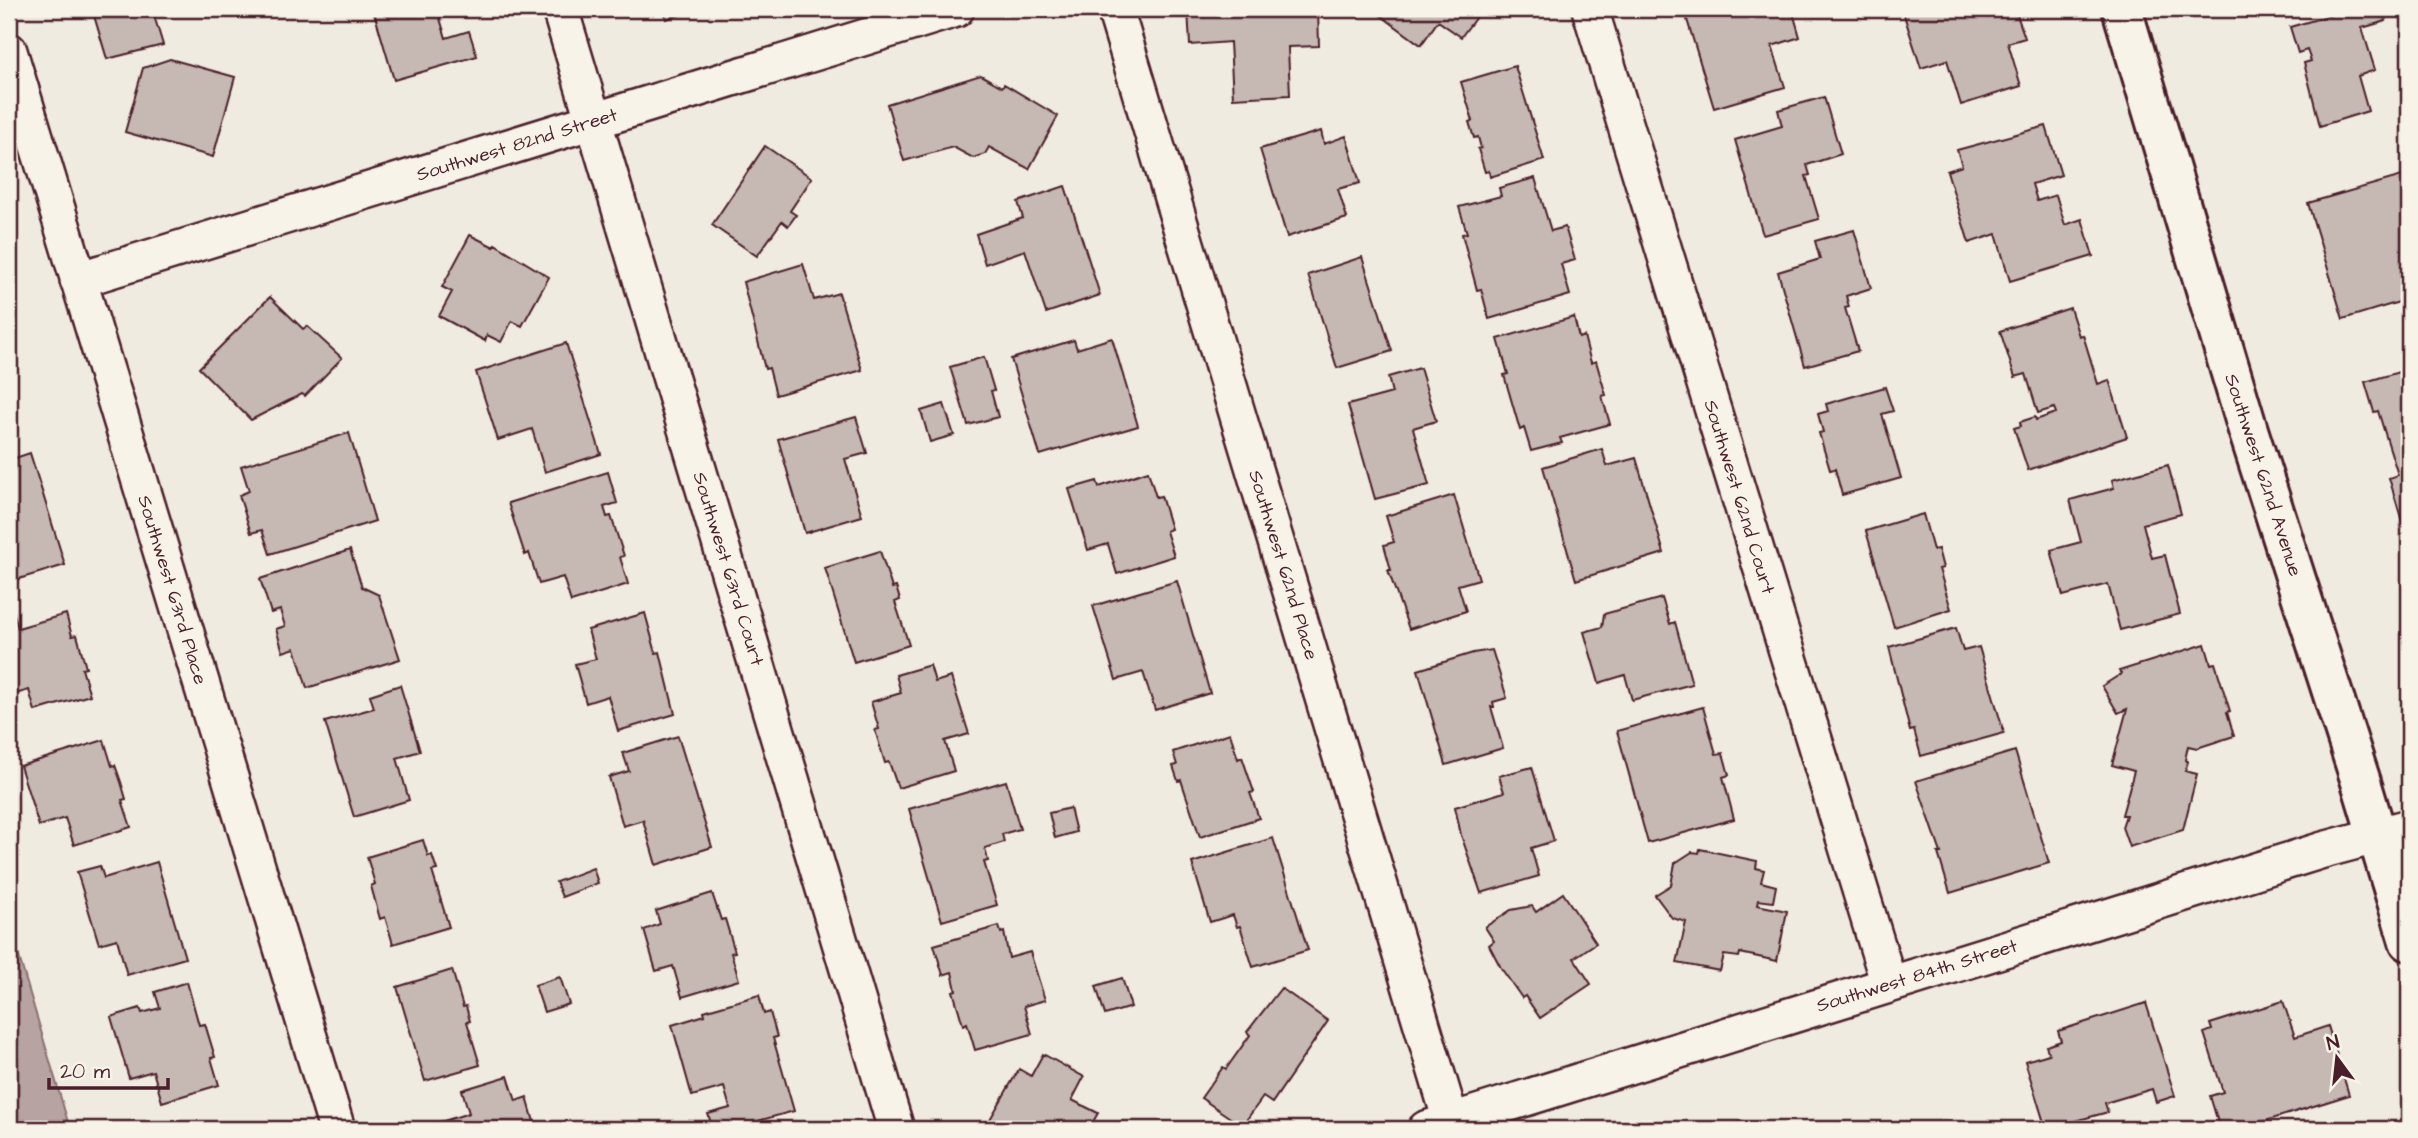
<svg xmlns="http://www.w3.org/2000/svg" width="2418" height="1138" font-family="'Architects Daughter',sans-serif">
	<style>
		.water { fill: #b7a4a2; stroke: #8b6f72; stroke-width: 2 }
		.building { fill: #c6b8b3; stroke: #4a1f2b; stroke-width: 2 }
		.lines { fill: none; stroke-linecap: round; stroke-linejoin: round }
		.minor-casing { stroke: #4a1f2b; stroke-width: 40 }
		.tertiary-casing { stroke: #4a1f2b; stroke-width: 44 }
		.minor { stroke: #f7f3e8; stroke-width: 35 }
		.tertiary { stroke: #f7f3e8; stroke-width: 38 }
		.labels { text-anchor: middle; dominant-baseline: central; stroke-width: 5; stroke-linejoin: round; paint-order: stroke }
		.street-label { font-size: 19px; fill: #4a1f2b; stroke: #f7f3e8 }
	</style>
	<rect width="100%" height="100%" fill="#f0ebe0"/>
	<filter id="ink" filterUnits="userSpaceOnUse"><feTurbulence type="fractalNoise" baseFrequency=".0143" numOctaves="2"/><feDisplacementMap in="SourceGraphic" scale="14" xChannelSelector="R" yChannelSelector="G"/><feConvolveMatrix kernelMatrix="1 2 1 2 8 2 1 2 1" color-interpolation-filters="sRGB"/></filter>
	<g filter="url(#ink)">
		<!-- water -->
		<path class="water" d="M9 923 70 1129H9Z"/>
		<!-- building -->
		<path class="building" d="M92 9H152L163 45 107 59Z
			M373 9H437L446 38 469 31 477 56 394 80Z
			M664 9H700L666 19Z
			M1188 9H1318L1319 46 1288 47 1290 95 1233 98 1230 42 1190 45Z
			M1372 9H1482L1461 37 1438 21 1421 45Z
			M1694 9H1792L1800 37 1772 46 1785 87 1714 108 1685 13 1695 11Z
			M1902 9H1985L1988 18 2015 9 2025 38 2008 43 2021 86 1961 105 1947 60 1921 68Z
			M2330 9H2383L2386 21 2362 28 2375 70 2358 76 2368 111 2320 126 2304 63 2311 61 2307 50 2298 53 2290 27 2331 15Z
			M170 59 235 77 213 157 125 132 143 68Z
			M1515 66 1544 160 1490 177 1489 171 1485 172 1478 149 1481 148 1478 137 1474 138 1469 122 1473 121 1461 82Z
			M981 75 1002 87 1004 84 1058 116 1029 169 989 147 985 154 973 158 953 147 904 161 887 104Z
			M1824 97 1841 154 1807 165 1810 175 1806 176 1819 219 1763 235 1735 140 1782 126 1778 110Z
			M2046 126 2061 175 2032 184 2037 201 2056 195 2065 225 2082 219 2093 256 2010 281 1996 234 1969 243 1947 171 1962 166 1957 150Z
			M1321 131 1324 144 1346 136 1360 183 1338 189 1347 218 1287 237 1260 149Z
			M765 146 812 178 790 211 796 215 788 226 782 221 757 256 712 225Z
			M2409 174V299L2343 319 2308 203Z
			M1535 178 1551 231 1565 227 1575 260 1561 264 1570 295 1489 319 1481 289 1477 290 1462 234 1467 233 1459 207 1501 196 1499 188Z
			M1065 186 1100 295 1046 313 1025 250 985 264 976 234 1023 218 1018 202Z
			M1854 230 1871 288 1846 296 1849 307 1845 308 1858 351 1805 366 1778 272 1820 259 1815 241Z
			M470 235 494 247 495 244 549 277 522 326 512 321 501 342 487 335 485 341 439 316 452 292 442 287Z
			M1362 257 1392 351 1337 368 1308 275Z
			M803 264 814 300 839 293 862 370 776 395 769 368 765 369 743 282Z
			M270 297 303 329 307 326 342 358 305 396 302 394 251 420 199 368Z
			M2070 308 2079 336 2083 335 2098 384 2109 380 2127 437 2028 470 2014 428 2021 426 2020 422 2035 417 2036 420 2056 413 2054 408 2038 413 2026 374 2015 377 2000 331Z
			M1574 317 1579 338 1584 336 1591 363 1596 361 1606 395 1602 396 1610 424 1560 438 1562 443 1531 451 1524 428 1520 430 1504 375 1508 374 1498 339Z
			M1112 338 1138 426 1040 455 1011 359 1074 340 1077 349Z
			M566 343 601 454 545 472 532 429 498 440 476 372Z
			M984 357 994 390 991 391 998 417 968 425 950 367Z
			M1420 368 1436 421 1413 428 1429 485 1375 499 1348 405 1392 393 1388 377Z
			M2409 369V530L2405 531 2389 478 2398 475 2378 411 2374 412 2365 382Z
			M1885 387 1893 411 1882 414 1901 478 1842 495 1835 469 1830 470 1819 433 1823 432 1818 414 1828 411 1826 404Z
			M944 404 954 435 930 442 921 411Z
			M856 417 867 453 845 459 862 516 805 533 778 439Z
			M349 433 375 521 270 554 262 530 251 533 239 495 249 491 241 466Z
			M1602 449 1607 466 1636 458 1664 553 1576 580 1543 467Z
			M30 453 65 565 9 582V460Z
			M2168 465 2181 514 2143 524 2152 558 2165 555 2180 614 2120 630 2108 584 2063 596 2051 550 2081 542 2070 500 2114 488 2112 480Z
			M1148 471 1156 497 1161 496 1171 529 1166 531 1174 556 1117 574 1108 544 1088 550 1069 489 1097 481 1099 487Z
			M608 472 617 503 604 507 607 517 611 516 624 556 620 557 628 584 571 602 563 577 539 584 529 553 525 555 508 503Z
			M1454 495 1479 579 1458 585 1466 611 1409 629 1388 570H1391L1384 545 1394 542 1386 516Z
			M1923 514 1933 550 1938 549 1943 568 1939 569 1951 609 1894 627 1866 531Z
			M350 550 362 587 379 595 400 659 307 688 295 648 283 652 276 629 285 626 280 610 271 613 260 579Z
			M880 551 892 588 896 587 900 600 895 602 909 645 854 662 825 568Z
			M1177 581 1210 693 1155 710 1143 672 1116 680 1093 606Z
			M1662 598 1670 624 1675 622 1692 684 1632 700 1625 675 1599 683 1584 632 1602 627 1604 614Z
			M9 606H12L18 628 66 614 72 636 77 635 86 668 82 669 90 695 35 711 29 690 9 696Z
			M645 613 656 653 660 652 675 714 618 731 608 696 586 703 575 664 596 659 588 630Z
			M1956 628 1963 651 1979 647 2004 733 1921 756 1914 730 1910 731 1889 647Z
			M2205 644 2211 664 2215 663 2230 711 2227 712 2234 736 2197 748 2188 746 2185 760 2188 762 2185 771 2197 774 2183 830 2129 847 2122 827 2126 815H2122L2134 771 2112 765 2127 709 2118 713 2102 686 2121 674 2119 671Z
			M1492 650 1507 698 1493 702 1494 707H1491L1503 748 1446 765 1418 670 1473 653Z
			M930 665 935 682 951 677 969 734 945 741 954 771 898 788 889 762 885 763 875 730 879 729 871 702 901 693 896 675Z
			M400 685 420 751 397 758 409 800 354 817 325 722 374 708 370 695Z
			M1703 707 1716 754 1723 753 1729 775 1723 777 1734 819 1648 843 1617 731Z
			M1230 733 1238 759 1242 757 1254 792 1250 793 1259 818 1200 837 1181 780 1178 781 1173 766 1177 765 1173 752Z
			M678 736 712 847 656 865 643 820 623 826 609 777 629 771 623 753Z
			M104 740 112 766 115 765 121 782 126 799 122 800 131 827 74 845 65 818 39 826 20 766Z
			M2015 751 2049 863 1950 893 1938 853H1941L1916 781Z
			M1532 767 1554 841 1531 848 1539 876 1481 893 1461 835 1455 807 1504 792 1499 776Z
			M1006 781 1020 829 1002 834 1004 842 985 848 988 861 984 862 997 905 942 921 909 809Z
			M1070 808 1076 832 1055 838 1049 813Z
			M1273 838 1308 950 1253 967 1240 926 1237 927 1233 915 1210 922 1192 863Z
			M423 840 428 856 432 855 437 870 432 871 449 927 393 944 385 917 380 919 371 886 375 884 367 857Z
			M1700 849 1757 861 1756 868 1764 870 1761 882 1776 886 1773 902 1758 900 1757 905 1787 911 1777 961 1740 953 1739 957 1724 955 1720 971 1677 963 1686 922 1672 918 1655 895 1671 885 1675 863 1692 852 1699 853Z
			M157 862 185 958 127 975 117 939 99 944 77 872 100 866 104 878Z
			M593 868 598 883 562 897 556 882Z
			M712 893 721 920 725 919 735 952 731 953 739 980 682 997 673 966 656 971 644 930 660 924 656 911Z
			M1563 893 1596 943 1574 958 1591 984 1540 1018 1525 996 1522 998 1501 968 1489 945 1494 941 1485 927 1511 910 1532 906 1536 912Z
			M999 926 1001 933 1004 932 1009 958 1030 952 1045 1000 1024 1006 1032 1034 975 1050 967 1023 963 1025 953 991 956 990 952 972 943 975 934 945Z
			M452 970 463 1007 466 1006 468 1014 470 1021 467 1022 480 1065 425 1081 397 987Z
			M560 977 569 1004 544 1012 535 985Z
			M1122 978 1131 1007 1105 1015 1096 986Z
			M187 982 199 1025 205 1024 215 1057 211 1058 219 1085 162 1102 153 1071 129 1078 111 1017 140 1008 142 1013 160 1008 155 992Z
			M1281 988 1328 1021 1272 1103 1263 1097 1242 1126 1201 1098 1223 1067 1226 1069 1250 1035 1247 1032Z
			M759 995 764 1014 770 1012 777 1037 773 1038 794 1111 729 1129H713L708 1114 730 1108 724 1087 692 1096 672 1025 705 1015 704 1011Z
			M2283 1001 2295 1037 2328 1026 2349 1095 2240 1129H2235L2233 1125 2220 1129 2210 1096 2223 1092 2204 1033 2212 1030 2210 1024Z
			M2146 1003 2175 1096 2156 1102 2152 1089 2105 1103 2108 1112 2046 1129 2025 1061 2049 1054 2046 1046 2061 1041 2058 1031Z
			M1043 1054 1084 1077 1072 1100 1098 1113 1089 1129H1004L989 1121 1019 1069 1031 1076Z
			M508 1076 516 1101 527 1097 536 1129H434V1124L469 1113 462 1090Z
			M1743 1121 1746 1129H1717Z"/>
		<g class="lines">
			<!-- minor casing -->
			<g class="minor-casing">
				<path id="minor" d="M560 9 896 1129
					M1115 9 1451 1121
					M1590 9 1889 984
					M9 51 337 1129
					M78 280 956 9
					M1426 1129 2323 850 2409 827"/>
			</g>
			<!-- tertiary casing -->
			<g class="tertiary-casing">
				<path id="tertiary" d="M2122 9 2248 430 2361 782 2409 941"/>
			</g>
			<!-- minor -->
			<use href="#minor" class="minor"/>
			<!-- tertiary -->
			<use href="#tertiary" class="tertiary"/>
		</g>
	</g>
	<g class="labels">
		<!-- street labels -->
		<g class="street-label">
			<text transform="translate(517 145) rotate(-17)">Southwest 82nd Street</text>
			<text transform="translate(2263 475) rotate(72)">Southwest 62nd Avenue</text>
			<text transform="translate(1739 497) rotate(73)">Southwest 62nd Court</text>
			<text transform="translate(1283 565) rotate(73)">Southwest 62nd Place</text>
			<text transform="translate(728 569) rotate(73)">Southwest 63rd Court</text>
			<text transform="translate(172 590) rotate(73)">Southwest 63rd Place</text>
			<text transform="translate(1917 976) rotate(-17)">Southwest 84th Street</text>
		</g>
	</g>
	<!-- margin -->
	<rect width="2418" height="1138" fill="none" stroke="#f7f3e8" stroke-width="35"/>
	<rect x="18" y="18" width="2383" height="1103" fill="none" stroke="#4a1f2b" stroke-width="2.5" filter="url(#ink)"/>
	<!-- north arrow -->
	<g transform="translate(2337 1058) rotate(345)" stroke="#f7f3e8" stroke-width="5" paint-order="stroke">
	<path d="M0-5L12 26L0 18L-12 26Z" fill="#4a1f2b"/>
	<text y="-10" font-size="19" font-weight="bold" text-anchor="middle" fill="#4a1f2b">N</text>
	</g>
	<!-- scale -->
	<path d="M49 1078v10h119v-10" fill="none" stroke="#4a1f2b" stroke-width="3.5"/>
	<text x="60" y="1078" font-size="21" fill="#4a1f2b" stroke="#f7f3e8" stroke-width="5" paint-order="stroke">20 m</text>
</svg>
